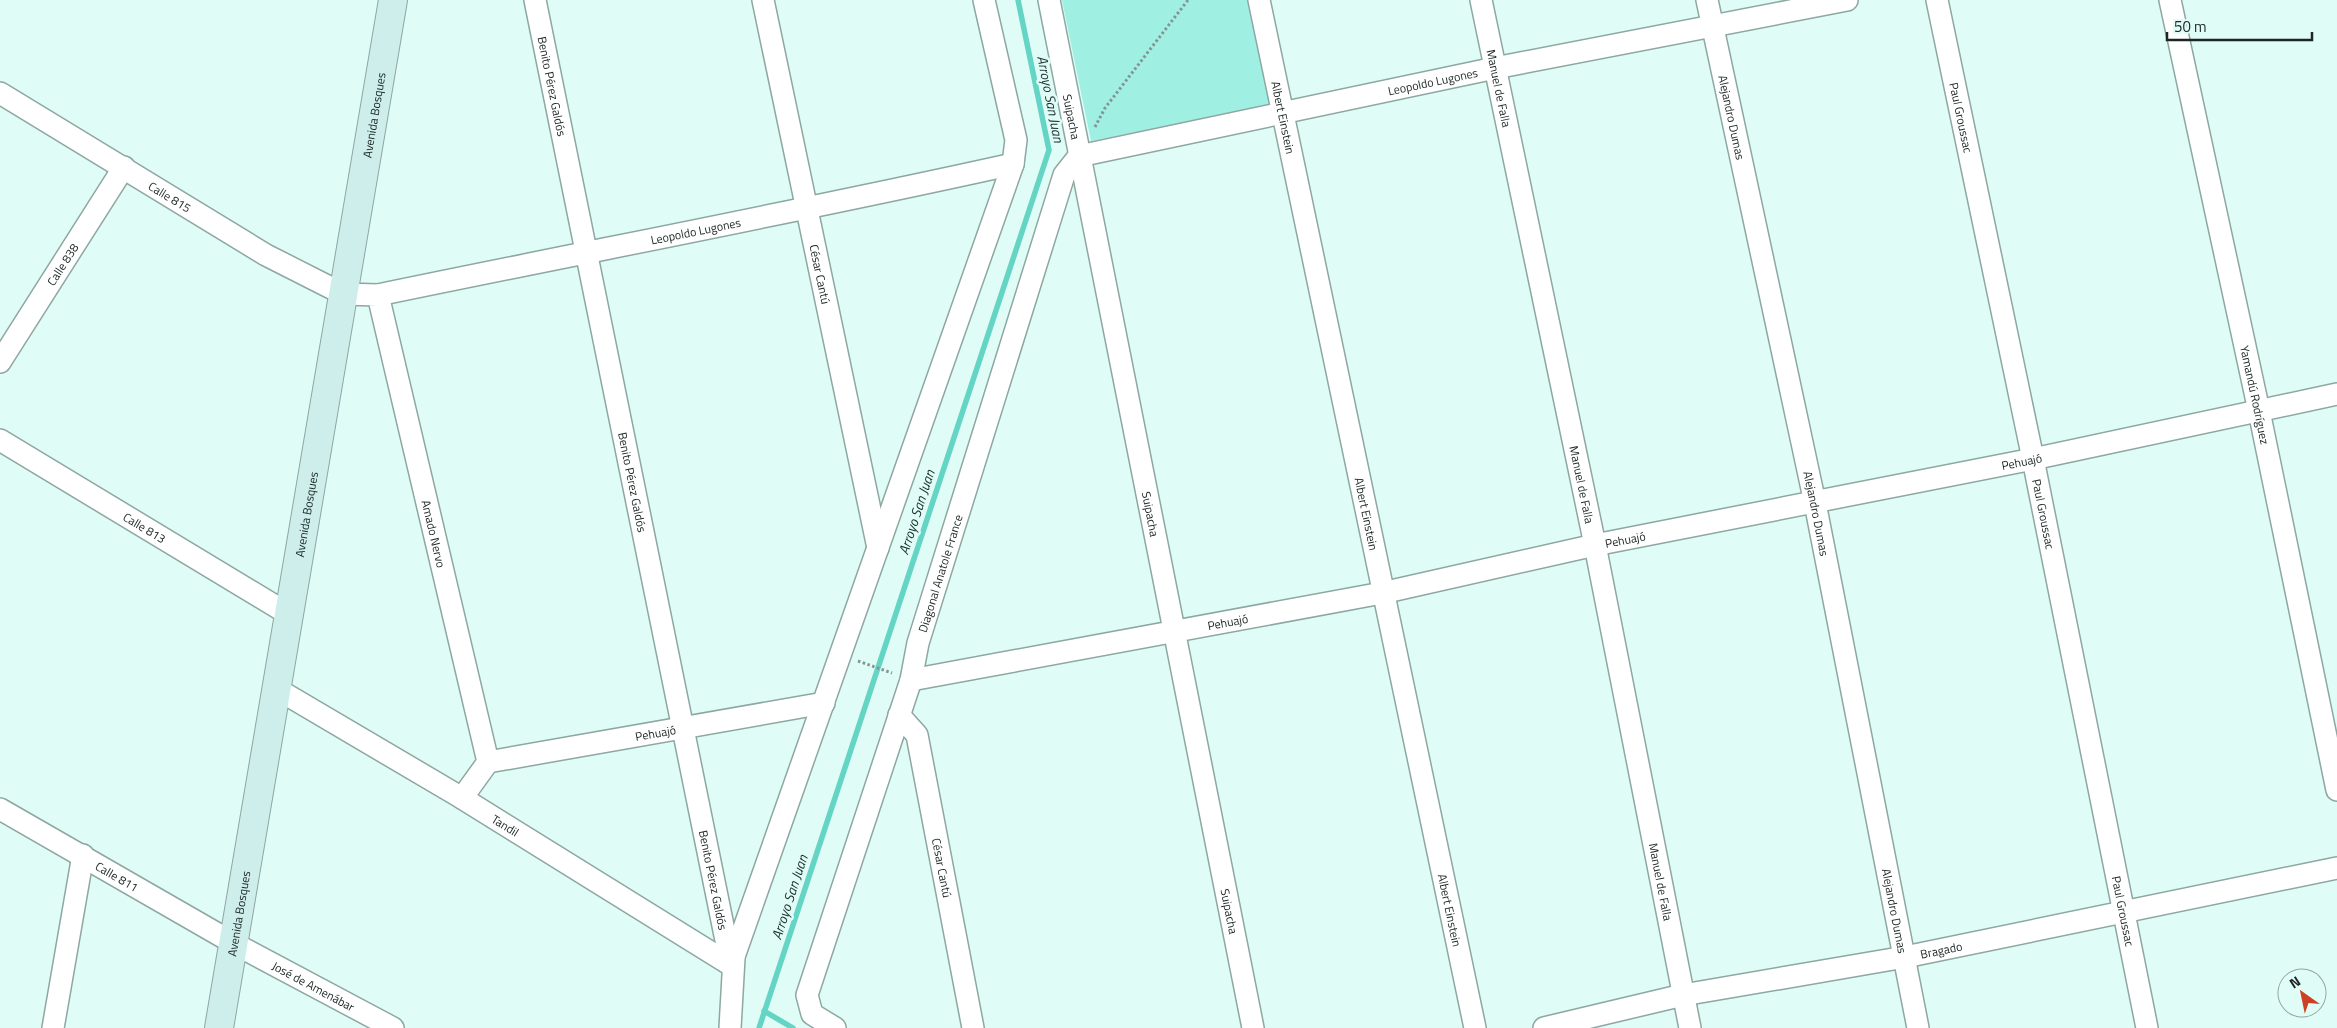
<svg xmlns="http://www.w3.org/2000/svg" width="2337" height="1028" font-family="'Titillium Web',sans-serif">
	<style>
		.park { fill: #9ff0e3 }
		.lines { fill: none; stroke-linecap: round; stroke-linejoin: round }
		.stream { stroke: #64d4c4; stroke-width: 5.5 }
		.minor-casing { stroke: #8da7a2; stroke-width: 24 }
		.secondary-casing { stroke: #8da7a2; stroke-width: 30 }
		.path { stroke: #829591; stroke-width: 3; stroke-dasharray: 2.5 2.5; stroke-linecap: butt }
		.minor { stroke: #fff; stroke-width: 21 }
		.secondary { stroke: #cdeeea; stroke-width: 28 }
		.labels { text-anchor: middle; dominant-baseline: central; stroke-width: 5; stroke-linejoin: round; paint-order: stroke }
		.street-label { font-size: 12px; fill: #1c2624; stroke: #e0fcf6 }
		.water-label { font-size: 14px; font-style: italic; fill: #1b302c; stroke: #e0fcf6 }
	</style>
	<rect width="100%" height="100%" fill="#e0fcf6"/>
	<!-- park -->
	<path class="park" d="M1062 0H1247L1270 105 1091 141Z"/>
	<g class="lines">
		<!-- stream -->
		<path class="stream" d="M764 1011 793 1028
			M759 1028 1049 150 1018 0"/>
		<!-- minor casing -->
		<g class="minor-casing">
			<g id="minor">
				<path id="s1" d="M535 0 731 965"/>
				<path id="s2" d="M763 0 878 548"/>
				<path id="s3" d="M1049 0 1253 1028"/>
				<path id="s4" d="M1259 0 1475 1028"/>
				<path id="s5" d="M1481 0 1595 545 1690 1028"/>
				<path id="s6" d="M1707 0 1815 503 1918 1028"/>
				<path id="s7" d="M1937 0 2033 459 2147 1028"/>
				<path id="s8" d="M2170 0 2259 411 2337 790"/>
				<path id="s9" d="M0 93 266 255 343 294 378 295 488 762 462 798"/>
				<path id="s10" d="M378 295C590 251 802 211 1013 164"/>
				<path id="s11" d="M0 362 124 167"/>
				<path id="s12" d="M0 440 290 615"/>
				<path id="s13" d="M911 680 1382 593 1595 545 2033 459 2337 394"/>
				<path id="s14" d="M277 689 462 798 731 965"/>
				<path id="s15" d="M899 715 917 735 973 1028"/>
				<path id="s16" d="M488 762 824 703"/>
				<path id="s17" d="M0 809 235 944 393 1028"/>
				<path d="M731 965 1013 164 1016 140 984 0"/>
				<path d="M53 1028 83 855"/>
				<path d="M730 1028 734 958"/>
				<path id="s18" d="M835 1028 812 1014 807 995 911 680 918 643 1064 175 1079 156 1495 68 1847 0"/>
				<path id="s19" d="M1544 1028 1683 995 1905 957 2337 868"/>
			</g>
		</g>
		<!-- secondary casing -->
		<g class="secondary-casing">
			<g id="secondary">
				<path id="s20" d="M219 1028 393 0"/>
			</g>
		</g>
		<!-- path -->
		<path class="path" d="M1095 127 1105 108 1188 0
			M858 661 892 673"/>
		<!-- minor -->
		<use href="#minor" class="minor"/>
		<!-- secondary -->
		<use href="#secondary" class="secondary"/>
	</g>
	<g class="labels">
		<!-- street labels -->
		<g class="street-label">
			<text stroke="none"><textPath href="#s18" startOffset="1292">Leopoldo Lugones</textPath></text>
			<text stroke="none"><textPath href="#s1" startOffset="88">Benito Pérez Galdós</textPath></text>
			<text stroke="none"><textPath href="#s5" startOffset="90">Manuel de Falla</textPath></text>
			<text stroke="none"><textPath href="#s20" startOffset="926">Avenida Bosques</textPath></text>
			<text stroke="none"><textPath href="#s3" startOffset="119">Suipacha</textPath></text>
			<text stroke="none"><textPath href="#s6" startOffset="120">Alejandro Dumas</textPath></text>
			<text stroke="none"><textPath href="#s7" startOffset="120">Paul Groussac</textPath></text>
			<text stroke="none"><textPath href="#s4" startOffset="120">Albert Einstein</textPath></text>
			<text stroke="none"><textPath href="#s9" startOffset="199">Calle 815</textPath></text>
			<text stroke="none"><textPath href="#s10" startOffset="324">Leopoldo Lugones</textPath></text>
			<text stroke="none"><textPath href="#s11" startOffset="116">Calle 838</textPath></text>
			<text stroke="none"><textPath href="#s2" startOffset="280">César Cantú</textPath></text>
			<text stroke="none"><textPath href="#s8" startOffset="404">Yamandú Rodríguez</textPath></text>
			<text stroke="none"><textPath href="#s13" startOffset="1132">Pehuajó</textPath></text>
			<text stroke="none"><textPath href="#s1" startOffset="492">Benito Pérez Galdós</textPath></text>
			<text stroke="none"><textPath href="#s5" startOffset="495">Manuel de Falla</textPath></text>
			<text stroke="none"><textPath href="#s6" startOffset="525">Alejandro Dumas</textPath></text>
			<text stroke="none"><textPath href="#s20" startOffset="521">Avenida Bosques</textPath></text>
			<text stroke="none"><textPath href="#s3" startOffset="524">Suipacha</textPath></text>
			<text stroke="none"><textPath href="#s4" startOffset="525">Albert Einstein</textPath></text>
			<text stroke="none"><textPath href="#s7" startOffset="525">Paul Groussac</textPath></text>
			<text stroke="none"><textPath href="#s12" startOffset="169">Calle 813</textPath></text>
			<text stroke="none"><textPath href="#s9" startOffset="678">Amado Nervo</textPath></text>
			<text stroke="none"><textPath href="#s13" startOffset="728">Pehuajó</textPath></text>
			<text stroke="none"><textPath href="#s18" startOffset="489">Diagonal Anatole France</textPath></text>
			<text stroke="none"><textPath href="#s13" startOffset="322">Pehuajó</textPath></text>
			<text stroke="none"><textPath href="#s16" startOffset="170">Pehuajó</textPath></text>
			<text stroke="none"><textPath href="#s14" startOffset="266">Tandil</textPath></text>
			<text stroke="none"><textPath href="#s15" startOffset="162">César Cantú</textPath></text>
			<text stroke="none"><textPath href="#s17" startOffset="135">Calle 811</textPath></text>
			<text stroke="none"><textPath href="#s1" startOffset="898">Benito Pérez Galdós</textPath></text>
			<text stroke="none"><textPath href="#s5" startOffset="900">Manuel de Falla</textPath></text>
			<text stroke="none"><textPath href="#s4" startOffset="930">Albert Einstein</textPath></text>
			<text stroke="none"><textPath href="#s6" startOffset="930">Alejandro Dumas</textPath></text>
			<text stroke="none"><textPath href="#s3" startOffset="929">Suipacha</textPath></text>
			<text stroke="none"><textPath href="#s7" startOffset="930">Paul Groussac</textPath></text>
			<text stroke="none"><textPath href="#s20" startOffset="116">Avenida Bosques</textPath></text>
			<text stroke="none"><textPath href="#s19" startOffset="405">Bragado</textPath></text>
			<text stroke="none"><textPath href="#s17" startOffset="360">José de Amenábar</textPath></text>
		</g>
		<!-- water labels -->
		<g class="water-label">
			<text transform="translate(1051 99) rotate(79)">Arroyo San Juan</text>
			<text transform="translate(916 512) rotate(-72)">Arroyo San Juan</text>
			<text transform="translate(789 897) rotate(-72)">Arroyo San Juan</text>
		</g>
	</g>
	<!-- north arrow -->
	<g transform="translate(2302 993) rotate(327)"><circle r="24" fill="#e0fcf6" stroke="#92a6a2"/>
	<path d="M0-4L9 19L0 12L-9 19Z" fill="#cc4126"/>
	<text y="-8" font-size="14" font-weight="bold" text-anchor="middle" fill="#1c2624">N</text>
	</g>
	<!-- scale -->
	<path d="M2167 32v8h145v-8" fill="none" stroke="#1c2624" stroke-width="2.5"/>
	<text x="2174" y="32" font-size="15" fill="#1c2624" stroke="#e0fcf6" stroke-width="4" paint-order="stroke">50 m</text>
</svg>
